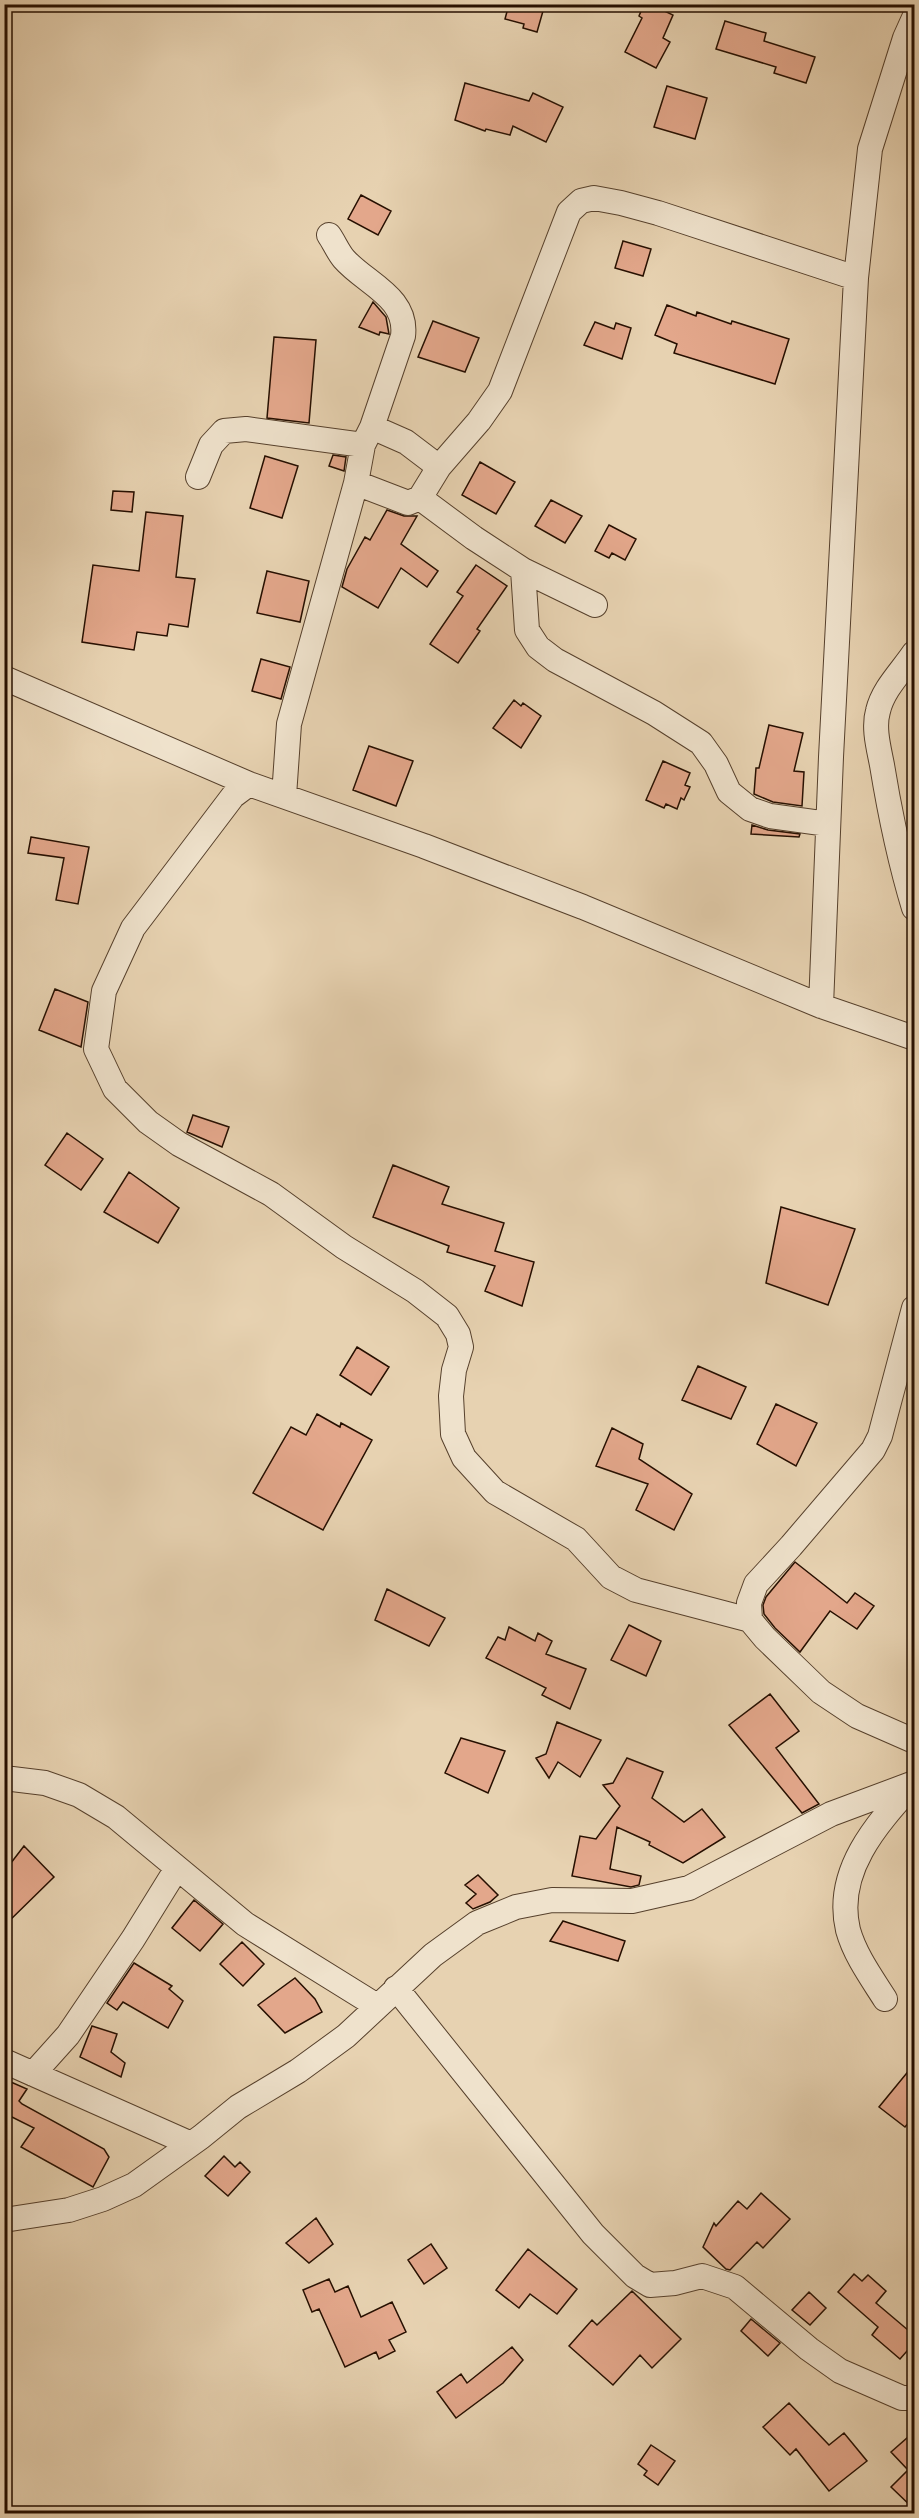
<svg xmlns="http://www.w3.org/2000/svg" width="919" height="2518" font-family="'IM FELL English',serif">
	<style>
		.building { fill: #e3a78b; stroke: #260f00; stroke-width: 1.5 }
		.lines { fill: none; stroke-linecap: round; stroke-linejoin: round }
		.minor-casing { stroke: #56402c; stroke-width: 26 }
		.minor { stroke: #efe2cc; stroke-width: 24 }
	</style>
	<rect width="100%" height="100%" fill="#e7d2b1"/>
	<filter id="stains"><feTurbulence type="fractalNoise" baseFrequency=".00333" numOctaves="4"/><feColorMatrix values="0 0 0 0 .2 0 0 0 0 .09 0 0 0 0 .02 0 0 0 .5 -.17"/></filter>
	<radialGradient id="worn" r=".72"><stop offset=".6" stop-color="#630" stop-opacity="0"/><stop offset="1" stop-color="#630" stop-opacity=".3"/></radialGradient>
	<!-- building -->
	<path class="building" d="M509 4H545L537 32 523 28 524 24 505 19Z
		M644 4H650L673 15 663 38 670 42 656 68 625 52 642 18 639 16Z
		M725 21 766 33 764 41 815 57 806 83 774 73 776 67 716 49Z
		M465 83 529 101 533 93 563 107 546 142 513 126 510 135 486 129 485 131 455 120Z
		M667 86 707 98 695 139 654 127Z
		M361 195 391 211 378 235 348 219Z
		M623 241 651 249 643 276 615 268Z
		M373 302 386 317 389 334 380 332 379 335 359 327Z
		M667 305 696 316 697 312 731 324 732 321 789 339 775 384 674 353 677 344 655 335Z
		M433 321 479 338 465 372 418 357Z
		M595 322 614 329 616 323 631 328 622 359 584 345Z
		M274 337 316 340 309 423 267 418Z
		M333 455 346 457 344 471 329 466Z
		M265 456 298 466 282 518 250 508Z
		M480 462 515 482 496 514 462 495Z
		M113 491 134 492 132 512 111 510Z
		M551 500 582 516 565 543 535 526Z
		M387 510 404 516H417L401 544 438 571 427 587 401 568 378 608 342 587 347 569 365 537 370 540Z
		M146 512 183 516 176 577 195 579 188 627 169 624 167 636 137 632 134 650 82 642 93 565 139 571Z
		M609 525 636 539 625 560 612 553 609 558 595 551Z
		M476 565 507 586 477 629 480 631 458 663 430 644 463 596 457 592Z
		M267 571 309 581 300 622 257 613Z
		M261 659 290 667 281 699 252 691Z
		M514 700 521 706 523 703 541 716 521 748 493 728Z
		M769 725 803 733 794 771 804 772 802 806 773 802 754 794 756 768H759Z
		M369 746 413 761 396 806 353 790Z
		M663 761 690 773 685 785 690 787 684 800 681 798 677 809 666 804 664 808 646 800Z
		M752 825 768 830 800 834 799 837 751 834Z
		M31 837 89 847 78 904 56 900 64 858 28 853Z
		M55 989 88 1002 81 1047 39 1030Z
		M193 1115 229 1127 222 1147 187 1132Z
		M67 1133 103 1159 81 1190 45 1165Z
		M393 1165 449 1187 442 1204 504 1223 495 1251 534 1262 522 1306 485 1291 495 1266 447 1252 449 1246 373 1217Z
		M129 1172 179 1208 158 1243 104 1212Z
		M781 1207 855 1229 828 1305 766 1283Z
		M357 1347 389 1367 371 1395 340 1375Z
		M698 1366 746 1387 731 1419 682 1400Z
		M776 1404 817 1423 796 1466 757 1444Z
		M317 1414 340 1427 341 1423 372 1440 323 1530 253 1493 291 1427 306 1435Z
		M612 1428 643 1444 639 1459 692 1494 674 1530 636 1510 648 1484 596 1466Z
		M795 1562 847 1603 855 1593 874 1606 857 1629 830 1611 800 1652 775 1628 764 1614 763 1605 766 1597Z
		M387 1589 445 1618 429 1646 375 1620Z
		M629 1625 661 1641 646 1676 611 1660Z
		M509 1627 535 1641 538 1633 552 1641 546 1654 586 1669 570 1709 542 1695 546 1688 486 1658 498 1637 505 1640Z
		M770 1694 799 1731 776 1748 819 1804 802 1813 729 1725Z
		M557 1722 601 1740 580 1777 558 1762 549 1778 536 1758 546 1754Z
		M461 1738 505 1751 488 1793 445 1773Z
		M627 1758 663 1772 652 1798 684 1822 702 1809 725 1837 683 1863 649 1845 650 1842 617 1827 610 1869 641 1876 639 1885 631 1887 572 1876 580 1836 596 1839 620 1806 603 1785 613 1783Z
		M24 1846 54 1877 4 1926V1872Z
		M478 1875 498 1895 490 1902 473 1909 466 1903 476 1894 465 1885Z
		M194 1900 223 1924 200 1951 172 1928Z
		M563 1921 625 1941 618 1961 550 1941Z
		M242 1942 264 1964 243 1986 220 1964Z
		M134 1963 172 1986 169 1989 183 2001 168 2028 123 2002 117 2010 107 2003Z
		M295 1978 315 1999 322 2012 285 2033 258 2005Z
		M92 2026 117 2034 111 2052 125 2063 121 2077 80 2057Z
		M915 2063V2115L905 2127 879 2107Z
		M4 2079 27 2089 19 2101 22 2104 104 2149 109 2157 93 2187 21 2147 34 2128 10 2116 4 2125Z
		M224 2156 235 2167 240 2162 250 2172 228 2196 205 2176Z
		M761 2193 790 2219 763 2248 757 2242 730 2270 726 2269 703 2247 714 2223 716 2226 738 2201 747 2209Z
		M316 2218 333 2244 309 2263 286 2243Z
		M431 2244 447 2268 424 2284 408 2260Z
		M528 2249 577 2289 557 2314 530 2294 519 2308 496 2290Z
		M854 2274 862 2281 868 2275 886 2291 876 2303 915 2336V2342L900 2359 872 2335 878 2327 838 2292Z
		M329 2279 335 2292 348 2286 361 2317 392 2302 406 2332 389 2340 395 2351 379 2359 376 2352 345 2367 319 2309 312 2312 303 2290Z
		M632 2291 681 2339 652 2368 640 2355 613 2385 569 2346 592 2320 597 2325Z
		M809 2292 826 2308 810 2325 792 2310Z
		M751 2319 780 2343 768 2356 741 2331Z
		M512 2347 523 2360 503 2383 456 2418 437 2392 461 2374 467 2383Z
		M789 2403 829 2445 844 2433 867 2461 829 2491 796 2449 790 2455 763 2427Z
		M915 2431V2510L891 2487 908 2470 891 2452Z
		M651 2445 675 2461 658 2485 644 2475 647 2471 638 2464Z"/>
	<g class="lines">
		<!-- minor casing -->
		<g class="minor-casing">
			<path id="minor" d="M329 235C334 242 338 252 344 259 366 284 408 297 403 336L372 427
				M198 477 211 445 224 431 246 429 363 445
				M356 483 408 503 420 498 439 467 479 421 500 391 569 212 581 201 594 198 621 203 658 213 856 278
				M420 498 474 538 523 570 595 605
				M523 570 527 630 538 647 555 660 654 713 701 743 716 764 729 792 750 809 770 816 828 824
				M914 653C902 671 883 689 878 711 873 728 879 749 882 765 890 814 900 862 914 908
				M4 678 249 784 424 846 583 907 821 1006 914 1038
				M249 784 233 796 133 928 104 991 96 1049 115 1089 148 1122 179 1144 271 1194 344 1247 415 1291 447 1316 458 1334 461 1347 454 1370 451 1396 453 1434 464 1458 495 1492 576 1539 611 1577 636 1590 750 1620
				M284 796 289 724 356 483 363 445 372 427 406 442 439 467
				M821 1006 831 757 856 278 870 149 905 38 914 18
				M914 1308 880 1436 873 1450 791 1546 756 1584 749 1603 750 1620 765 1638 821 1692 857 1716 914 1741
				M4 1778 45 1783 79 1795 116 1817 245 1924 377 2006
				M396 1988 593 2234 635 2276 650 2285 675 2283 702 2276 735 2287 809 2349 840 2371 902 2398H914
				M885 1999C871 1977 855 1955 848 1930 834 1871 877 1824 913 1784
				M4 2061 191 2144
				M33 2074 68 2035 133 1939 177 1868
				M4 2220 69 2210 103 2199 134 2185 201 2137 238 2107 298 2071 346 2036 433 1955 477 1923 516 1907 552 1900 632 1901 689 1888 831 1814 914 1783"/>
		</g>
		<!-- minor -->
		<use href="#minor" class="minor"/>
	</g>
	<!-- margin -->
	<rect width="919" height="2518" fill="none" stroke="#e7d2b1" stroke-width="24"/>
	<rect x="6" y="6" width="907" height="2506" fill="none" stroke="#260f00" stroke-width="3"/>
	<rect x="12" y="12" width="895" height="2494" fill="none" stroke="#260f00" stroke-width="1.5"/>
	<rect width="100%" height="100%" filter="url(#stains)"/>
	<rect width="100%" height="100%" fill="url(#worn)"/>
</svg>
